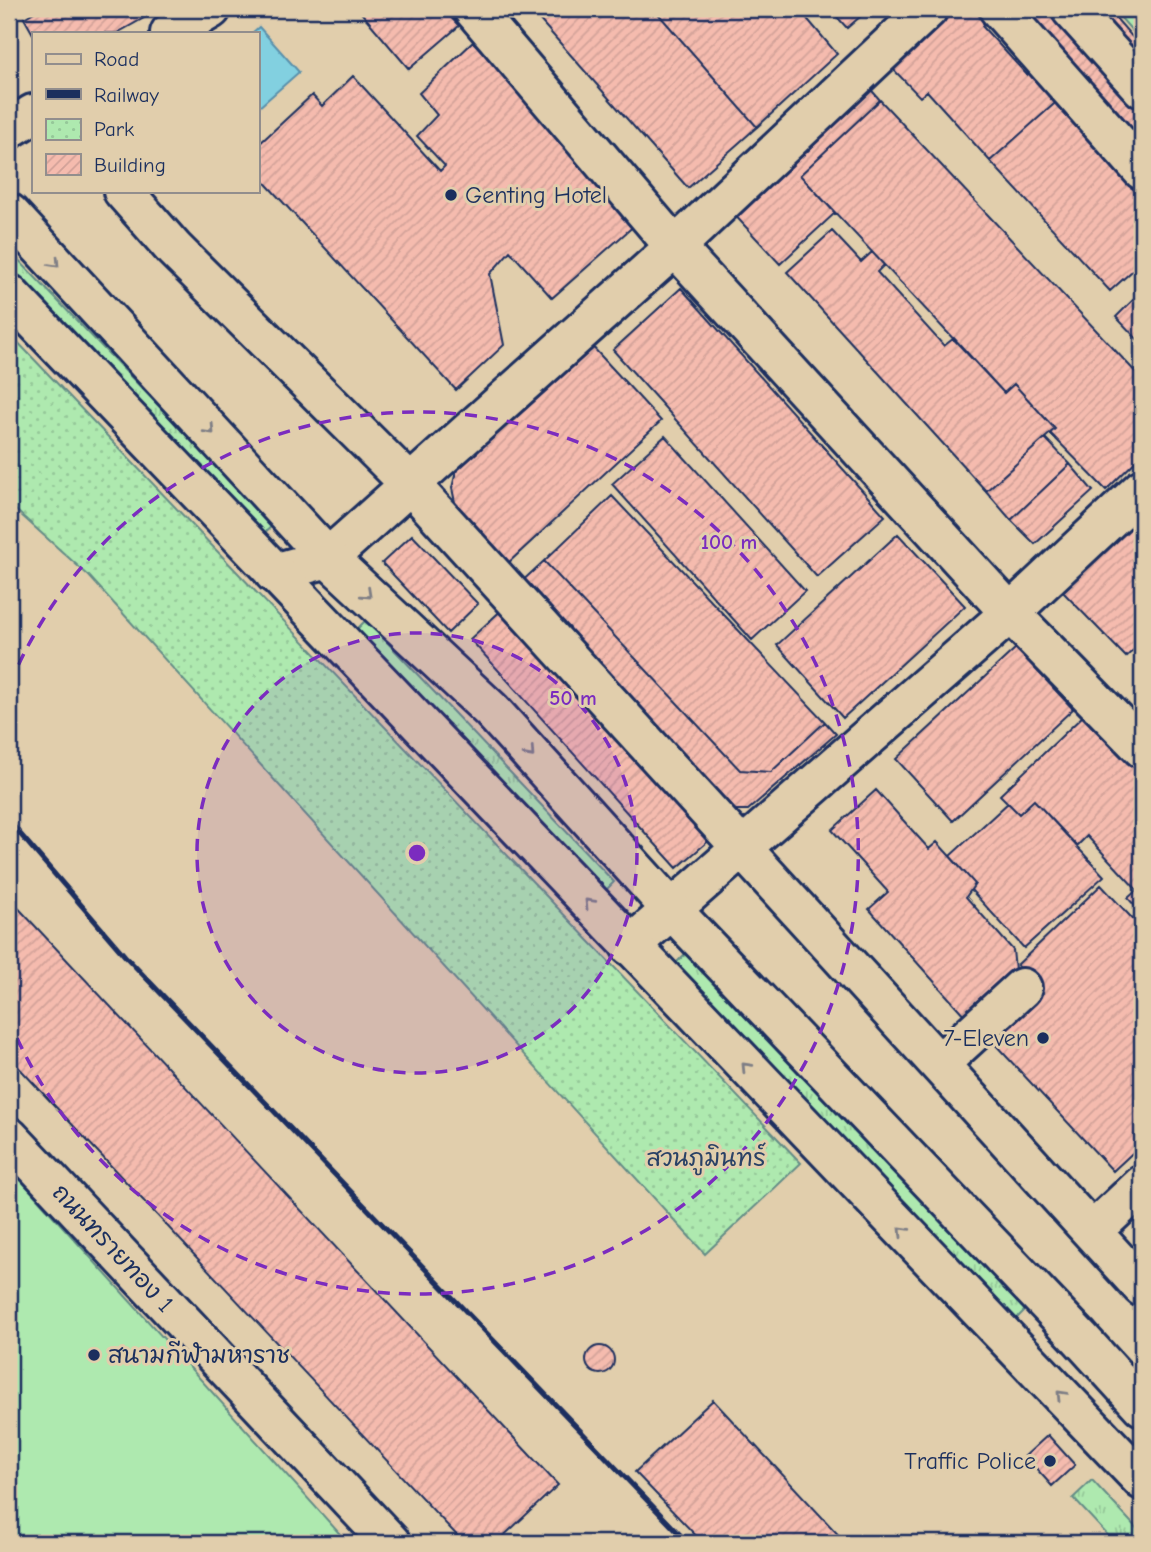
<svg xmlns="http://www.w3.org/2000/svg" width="1151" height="1552" font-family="'Comic Neue','Playpen Sans Thai',sans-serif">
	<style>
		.grass { fill: url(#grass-tufts); stroke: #648c86; stroke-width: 2 }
		.forest { fill: url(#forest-firs); stroke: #648c86; stroke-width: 2 }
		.park { fill: url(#park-dots); stroke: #648c86; stroke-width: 2 }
		.pitch { fill: #aee9af; stroke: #648c86; stroke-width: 2 }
		.water { fill: #82d0e0; stroke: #5990ac; stroke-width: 2 }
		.building { fill: url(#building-hatch); stroke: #1b2f5e; stroke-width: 2 }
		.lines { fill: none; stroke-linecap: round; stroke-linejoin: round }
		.minor-casing { stroke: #1b2f5e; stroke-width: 44 }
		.major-casing { stroke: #1b2f5e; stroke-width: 44 }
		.minor { stroke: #e1ceac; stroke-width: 38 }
		.major { stroke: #e1ceac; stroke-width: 38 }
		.rail { stroke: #1b2f5e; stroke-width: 5 }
		.oneway { stroke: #7e7e85 }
		.ring { fill: none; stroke: #7b2cbf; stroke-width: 3.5; stroke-dasharray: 12 9 }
		.poi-dot { fill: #1b2f5e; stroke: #e1ceac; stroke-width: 2.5 }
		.labels { text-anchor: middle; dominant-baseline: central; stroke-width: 6; stroke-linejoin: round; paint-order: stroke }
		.poi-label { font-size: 24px; fill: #1b2f5e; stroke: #e1ceac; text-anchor: start }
		.park-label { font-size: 24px; fill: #2a4266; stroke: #e1ceac }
		.street-label { font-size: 24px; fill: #1b2f5e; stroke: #e1ceac }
		.centre { fill: #7b2cbf; stroke: #e1ceac; stroke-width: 3.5 }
		.ring-label { font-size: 21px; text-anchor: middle; font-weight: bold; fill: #7b2cbf; stroke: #e1ceac; stroke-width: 6; stroke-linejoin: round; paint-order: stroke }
	</style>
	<defs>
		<pattern id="grass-tufts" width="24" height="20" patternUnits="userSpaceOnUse" patternTransform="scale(1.75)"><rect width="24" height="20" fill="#aee9af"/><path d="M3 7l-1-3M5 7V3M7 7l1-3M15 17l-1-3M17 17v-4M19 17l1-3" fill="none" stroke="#95c899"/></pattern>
		<pattern id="forest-firs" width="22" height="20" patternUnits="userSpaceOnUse" patternTransform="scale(1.75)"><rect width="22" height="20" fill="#aee9af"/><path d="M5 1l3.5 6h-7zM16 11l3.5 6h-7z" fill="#95c899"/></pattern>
		<pattern id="park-dots" width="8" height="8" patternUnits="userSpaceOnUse" patternTransform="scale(1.75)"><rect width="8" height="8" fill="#aee9af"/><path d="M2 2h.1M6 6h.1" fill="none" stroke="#95c899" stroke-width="1.8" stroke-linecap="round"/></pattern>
		<pattern id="building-hatch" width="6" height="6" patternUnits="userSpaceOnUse" patternTransform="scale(1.75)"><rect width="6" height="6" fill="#f5bbae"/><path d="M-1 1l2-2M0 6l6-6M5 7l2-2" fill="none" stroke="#d1a198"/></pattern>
	</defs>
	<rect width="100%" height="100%" fill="#e1ceac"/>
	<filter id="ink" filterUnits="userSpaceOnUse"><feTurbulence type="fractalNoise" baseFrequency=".0143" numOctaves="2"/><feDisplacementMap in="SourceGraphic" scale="14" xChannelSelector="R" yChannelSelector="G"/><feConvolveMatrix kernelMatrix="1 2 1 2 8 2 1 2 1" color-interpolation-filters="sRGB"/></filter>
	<g filter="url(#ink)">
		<!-- grass -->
		<path class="grass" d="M9 250 273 525 262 535 9 272Z
			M366 620 614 882 605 891 356 630Z
			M686 953 1025 1310 1015 1320 676 963Z
			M1092 1480 1141 1533 1133 1540 1135 1543H1115L1073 1498Z"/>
		<!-- forest -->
		<path class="forest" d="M1113 9H1142V43V42Z"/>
		<!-- park -->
		<path class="park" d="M9 333 801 1163 705 1254 89 576 9 504Z"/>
		<!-- pitch -->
		<path class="pitch" d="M9 1167 348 1543H9Z"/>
		<!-- water -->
		<path class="water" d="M259 27 299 72 257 109V33H252Z"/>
		<!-- building -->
		<path class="building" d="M39 9H160L117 33 33 34 24 18Z
			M358 9H443L459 26 409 69Z
			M530 9H654L757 127 688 188Z
			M654 9H799L837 54 757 127Z
			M830 9H869L847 28Z
			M938 9H977L986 19 982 26 1027 75 1035 67 1062 97 990 161 927 91 920 97 893 69 908 56 899 45Z
			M1017 9H1056L1142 106V150Z
			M1080 9H1108L1142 48V78Z
			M473 42 645 216 552 298 510 251 490 274 504 345 456 390 257 174V146L312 95 322 106 353 76 440 171 445 166 417 136 437 115 419 93Z
			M867 85 880 100 800 175 835 213 780 264 731 211Z
			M1062 97 1142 187V262L1110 291 990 161Z
			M880 100 1142 379V455L1106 490 1050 433 1055 429 1014 384 1004 393 800 175Z
			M832 231 861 262 872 252 884 265 877 272 944 346 954 338 1004 393 1014 384 1055 429 986 491 787 272Z
			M681 288 885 516 817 577 613 350Z
			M1142 291V344L1116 317Z
			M590 344 661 421 506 565 457 512 452 488 457 467Z
			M665 436 805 591 752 640 612 484Z
			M1045 438 1070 464 1011 520 986 491Z
			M1070 464 1093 491 1035 544 1011 520Z
			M612 496 825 722 771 772 740 770 544 561Z
			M1142 513V642L1126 657 1061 590Z
			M898 534 965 606 843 718 777 645Z
			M412 535 478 604 448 633 382 563Z
			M544 561 740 770 771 772 825 722 836 734 748 810H724L517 586Z
			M506 606 712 838 677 868 470 639Z
			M1016 648 1073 709 953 821 896 759Z
			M1085 714 1142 775V914L1128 898 1137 890 1087 836 1077 846 1034 800 1019 814 1000 795Z
			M876 790 929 849 937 842 975 884 966 897 1013 950 1015 970 965 1016 869 909 888 892 832 830Z
			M1034 800 1104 876 1024 948 971 890 975 884 950 856 1008 803 1019 814Z
			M1101 885 1142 929V1144L1113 1171 992 1041 1043 993 1017 965Z
			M9 898 558 1485 496 1543H464L9 1057Z
			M1142 1196V1229L1126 1211Z
			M586 1360a14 14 0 1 1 28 0a14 14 0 1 1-28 0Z
			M713 1400 846 1543H703L635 1472Z
			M1048 1435 1075 1465 1052 1486 1025 1456Z"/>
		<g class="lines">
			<!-- minor casing -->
			<g class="minor-casing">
				<path id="minor" d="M473 9 675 247 1010 613 1142 748
					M999 9 1142 170
					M1071 9 1142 88
					M170 33 211 9
					M9 129 33 114
					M123 191 174 249 410 484 1142 1287
					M274 573 328 558 675 247 928 9
					M630 946 1010 613 1142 489
					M939 1064 1022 988
					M9 1137 391 1543
					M1093 1231 1142 1185"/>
			</g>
			<!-- major casing -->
			<g class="major-casing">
				<path id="major" d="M9 213 328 558 491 710 671 909 1080 1338 1142 1406
					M9 294 1142 1480"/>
			</g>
			<!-- minor -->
			<use href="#minor" class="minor"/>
			<!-- major -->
			<use href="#major" class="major"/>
			<!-- rail -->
			<path class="rail" d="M9 821 125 956 688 1543"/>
		</g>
		<!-- one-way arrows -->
		<defs><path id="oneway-chevron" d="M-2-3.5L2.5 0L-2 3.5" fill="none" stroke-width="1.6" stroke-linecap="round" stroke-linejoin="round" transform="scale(1.75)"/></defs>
		<g class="oneway">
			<use href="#oneway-chevron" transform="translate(55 263) rotate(47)"/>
			<use href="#oneway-chevron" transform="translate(210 430) rotate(47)"/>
			<use href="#oneway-chevron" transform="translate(367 594) rotate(43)"/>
			<use href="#oneway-chevron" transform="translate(530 753) rotate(48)"/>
			<use href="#oneway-chevron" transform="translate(589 903) rotate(-134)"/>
			<use href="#oneway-chevron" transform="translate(746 1067) rotate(-134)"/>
			<use href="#oneway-chevron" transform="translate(903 1231) rotate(-134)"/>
			<use href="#oneway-chevron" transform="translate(1061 1395) rotate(-134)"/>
		</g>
	</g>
	<!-- distance rings -->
	<circle cx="417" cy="853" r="220" fill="#7b2cbf" fill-opacity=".12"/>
	<g class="ring">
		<circle cx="417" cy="853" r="220"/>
		<path d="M10 684A441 441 0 1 1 10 1022"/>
	</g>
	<!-- markers -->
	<g class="poi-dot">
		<circle cx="451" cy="195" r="7"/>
		<circle cx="1043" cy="1038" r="7"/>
		<circle cx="94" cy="1355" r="7"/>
		<circle cx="1050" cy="1461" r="7"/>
	</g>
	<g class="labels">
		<!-- poi labels -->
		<g class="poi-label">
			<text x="465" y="195">Genting Hotel</text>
			<text x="1029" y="1038" text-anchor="end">7-Eleven</text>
			<text x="108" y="1355">สนามกีฬามหาราช</text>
			<text x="1036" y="1461" text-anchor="end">Traffic Police</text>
		</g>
		<!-- park labels -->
		<g class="park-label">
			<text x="706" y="1158">สวนภูมินทร์</text>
		</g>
		<!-- street labels -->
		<g class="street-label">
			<text transform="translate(113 1248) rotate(47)">ถนนทรายทอง 1</text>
		</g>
	</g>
	<circle cx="417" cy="853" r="10" class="centre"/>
	<g class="ring-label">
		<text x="729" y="549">100 m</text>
		<text x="573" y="705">50 m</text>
	</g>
	<!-- margin -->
	<rect width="1151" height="1552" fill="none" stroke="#e1ceac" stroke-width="35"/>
	<rect x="18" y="18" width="1116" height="1517" fill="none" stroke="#1b2f5e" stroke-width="2.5" filter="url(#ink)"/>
	<!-- legend -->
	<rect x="32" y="32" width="228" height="161" fill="#e1ceac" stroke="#928e8d" stroke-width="2"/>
	<rect x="46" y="54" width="35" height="10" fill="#e1ceac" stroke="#928e8d" stroke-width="2"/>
	<text x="94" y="66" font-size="21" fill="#1b2f5e">Road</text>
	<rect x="46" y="89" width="35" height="10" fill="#1b2f5e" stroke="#928e8d" stroke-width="2"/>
	<text x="94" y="102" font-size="21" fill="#1b2f5e">Railway</text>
	<rect x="46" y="119" width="35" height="21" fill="url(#park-dots)" stroke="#928e8d" stroke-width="2"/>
	<text x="94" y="136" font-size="21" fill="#1b2f5e">Park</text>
	<rect x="46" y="154" width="35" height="21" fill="url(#building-hatch)" stroke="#928e8d" stroke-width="2"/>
	<text x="94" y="172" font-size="21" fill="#1b2f5e">Building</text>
</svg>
